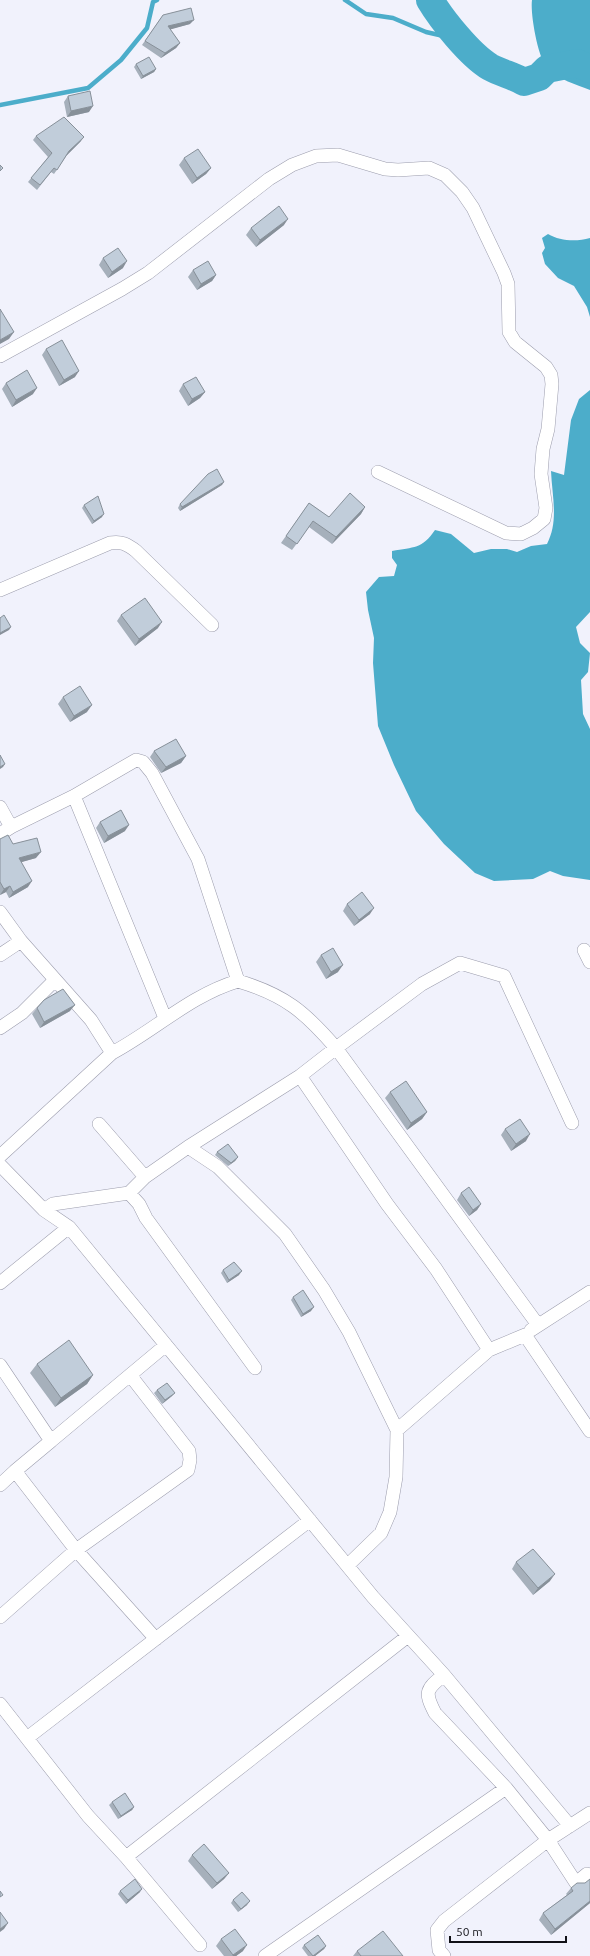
<svg xmlns="http://www.w3.org/2000/svg" width="590" height="1956" font-family="Ubuntu,sans-serif">
	<style>
		.water { fill: #4cadca }
		.lines { fill: none; stroke-linecap: round; stroke-linejoin: round }
		.stream { stroke: #4cadca; stroke-width: 4.5 }
		.river { stroke: #4cadca; stroke-width: 28 }
		.minor-casing { stroke: #9c9dad; stroke-width: 14 }
		.minor { stroke: #fff; stroke-width: 13 }
		.wall { fill: #a6b0bb }
		.shaded-wall { fill: #879099 }
		.building { fill: #c1cdda; stroke: #879099 }
	</style>
	<rect width="100%" height="100%" fill="#f1f2fc"/>
	<!-- water -->
	<path class="water" d="M532 0H590V90C577 85 558 79 548 69 538 60 530 13 532 0Z
		M548 234C560 241 576 242 590 238V317L587 307 574 286 558 278 545 264 542 253 545 248 542 238Z
		M590 390V612L576 627 580 643 590 653 588 672 581 680 583 714 590 729V880L563 876 550 871 533 879 494 881 475 873 444 844 416 811 394 765 378 726 373 663 374 638 368 610 366 592 379 577 394 576 397 565 392 558V551C414 547 422 549 435 530L451 534 474 553 491 549H507L517 552 531 546 547 544C559 521 552 496 551 471L564 475 571 420 579 399Z"/>
	<g class="lines">
		<!-- stream -->
		<path class="stream" d="M345 0 366 14 393 18 426 32 461 40
			M0 105 88 88 121 60 147 28 153 2 157 0"/>
		<!-- river -->
		<path class="river" d="M430 0C442 20 470 55 490 67 501 73 514 76 524 82L539 77 547 69 577 63 590 69"/>
		<!-- minor casing -->
		<g class="minor-casing">
			<path id="minor" d="M0 356 122 289 148 273 269 179 292 165 316 156 338 155 385 169 398 170 429 168 445 175 462 192 473 208 504 273 508 284 509 332 515 342 546 367 551 375 552 384 548 429 543 449 541 474 546 508 544 519 533 528 521 534 506 533 378 472
				M0 590 110 543C121 541 127 544 136 551L212 625
				M74 796 165 1018
				M0 807 11 827 0 834
				M11 827 74 796 136 760 143 762 152 773 198 859 238 981C285 995 305 1012 336 1048L538 1325
				M0 912 21 941 91 1020 112 1053 0 1156
				M584 950 590 962
				M0 955 21 941
				M0 1028 22 1013 55 980
				M112 1053C155 1030 191 995 238 981
				M300 1076 387 1204 436 1269 489 1350
				M99 1124 145 1177
				M188 1147 218 1167 285 1234 324 1290 349 1332 397 1430 396 1477 390 1512 381 1533 348 1565
				M0 1165 44 1210
				M129 1193 139 1204 146 1218 255 1368
				M69 1227 44 1210 53 1204 129 1193 145 1177 188 1147 300 1076 336 1048 422 984 460 963 504 976 572 1123
				M0 1283 69 1227 373 1597 444 1675C426 1689 424 1692 435 1713L506 1788 548 1840 576 1883 587 1874 590 1877
				M531 1330 590 1292
				M0 1365 51 1441 15 1471 76 1550 156 1639
				M397 1430 489 1350 525 1335 590 1431
				M51 1441 166 1345
				M0 1485 15 1471
				M0 1617 76 1550 188 1470 190 1460 189 1451 130 1375
				M444 1675 570 1826
				M0 1704 88 1816 126 1857 408 1636
				M27 1738 310 1520
				M126 1857 200 1945
				M265 1956 506 1788
				M444 1956 439 1950 437 1930 444 1921 548 1840 590 1813"/>
		</g>
		<!-- minor -->
		<use href="#minor" class="minor"/>
	</g>
	<!-- wall -->
	<path class="wall" d="M163 15 190 24 170 29 180 43 176 48 161 58 142 45Z
		M136 64 156 69 154 72 141 79 134 67Z
		M68 96 89 112 67 117 64 102Z
		M36 136 81 141 67 155 54 174 51 172 37 190 28 182 48 157 33 140Z
		M184 158 211 168 206 174 192 184 179 165Z
		M284 225 256 247 246 235 251 228Z
		M103 258 123 268 108 278 99 265Z
		M193 270 216 275 212 281 197 290 188 277Z
		M46 349 75 377 59 386 42 355Z
		M6 383 33 394 12 407 2 389Z
		M183 384 205 392 200 398 188 406 179 391Z
		M222 485 180 511 178 508 180 504Z
		M309 503 329 517 365 507 361 514 332 544 309 527 292 550 281 543Z
		M84 505 102 517 92 524 82 508Z
		M121 615 158 628 135 646 117 621Z
		M63 697 87 712 70 722 58 704Z
		M154 751 186 756 181 763 161 773 150 757Z
		M100 822 125 831 104 843 96 828Z
		M0 839 13 844 36 858 21 862 28 887 9 898 6 892 0 895Z
		M347 904 370 914 354 926 343 911Z
		M321 955 338 972 326 979 316 962Z
		M37 1008 70 1011 40 1028 32 1014Z
		M390 1092 427 1112 422 1119 407 1130 385 1098Z
		M505 1129 526 1141 511 1151 501 1135Z
		M217 1152 238 1157 235 1161 228 1166 215 1155Z
		M461 1193 481 1204 477 1210 469 1216 457 1200Z
		M223 1270 239 1275 227 1283 221 1273Z
		M293 1297 311 1311 301 1317 291 1300Z
		M37 1364 93 1375 87 1384 55 1407 30 1373Z
		M157 1390 172 1396 162 1404 154 1393Z
		M516 1562 550 1581 533 1595 512 1569Z
		M112 1802 134 1807 132 1810 118 1819 109 1805Z
		M192 1855 229 1873 224 1879 212 1889 188 1861Z
		M585 1883 590 1903 551 1935 539 1920 543 1913 567 1895 566 1894 571 1888Z
		M120 1891 140 1892 126 1904 118 1894Z
		M233 1900 247 1905 238 1912 231 1903Z
		M221 1939 243 1951 236 1956H224L216 1946Z
		M304 1945 326 1946 324 1949 315 1956H308L302 1948Z
		M357 1951 403 1956H353Z"/>
	<!-- shaded-wall -->
	<path class="shaded-wall" d="M194 20 190 24 165 31 168 26Z
		M180 43 176 48 161 58 165 53Z
		M156 69 154 72 141 79 143 76Z
		M93 106 89 112 67 117 71 111Z
		M84 137 81 141 66 156 69 151Z
		M211 168 206 174 192 184 197 178Z
		M288 219 284 225 256 247 260 240Z
		M127 261 123 268 108 278 112 272Z
		M216 275 212 281 197 290 201 284Z
		M14 332 9 339 0 344V340Z
		M79 371 75 377 59 386 64 380Z
		M37 388 33 394 12 407 16 400Z
		M205 392 200 398 188 406 192 399Z
		M224 482 222 485 180 511 182 507Z
		M365 507 361 514 332 544 336 537Z
		M104 514 102 517 92 524 94 521Z
		M162 622 158 628 135 646 139 639Z
		M11 627 9 630 0 635V633Z
		M92 705 87 712 70 722 74 716Z
		M186 756 181 763 161 773 166 767Z
		M5 764 3 767 0 769V767Z
		M129 825 125 831 104 843 108 836Z
		M41 852 36 858 15 864 19 858Z
		M32 881 28 887 9 898 13 892Z
		M10 886 6 892 0 895 4 889Z
		M374 908 370 914 354 926 359 920Z
		M343 965 338 972 326 979 331 972Z
		M75 1005 70 1011 40 1028 44 1022Z
		M427 1112 422 1119 407 1130 411 1123Z
		M530 1134 526 1141 511 1151 516 1144Z
		M238 1157 235 1161 228 1166 231 1163Z
		M481 1204 477 1210 469 1216 473 1210Z
		M242 1271 239 1275 227 1283 229 1280Z
		M314 1307 311 1311 301 1317 303 1314Z
		M93 1375 87 1384 55 1407 61 1398Z
		M175 1393 172 1396 162 1404 165 1400Z
		M555 1574 550 1581 533 1595 538 1588Z
		M134 1807 132 1810 118 1819 121 1816Z
		M229 1873 224 1879 212 1889 217 1883Z
		M142 1889 140 1892 126 1904 128 1900Z
		M250 1901 247 1905 238 1912 241 1909Z
		M590 1901V1903L551 1935 555 1929Z
		M8 1923 4 1929 0 1932V1929Z
		M247 1945 243 1951 236 1956H232Z
		M326 1946 324 1949 315 1956H313Z"/>
	<!-- building -->
	<path class="building" d="M191 8 194 20 168 26 180 43 165 53 145 41 163 15Z
		M149 57 156 69 143 76 136 64Z
		M90 91 93 106 71 111 68 96Z
		M64 117 84 137 69 151 57 170 54 168 40 185 31 178 52 153 36 136Z
		M198 149 211 168 197 178 184 158Z
		M0 165 3 168 0 171Z
		M279 206 288 219 260 240 251 228Z
		M118 248 127 261 112 272 103 258Z
		M208 261 216 275 201 284 193 270Z
		M0 309 14 332 0 340Z
		M62 340 79 371 64 380 46 349Z
		M27 370 37 388 16 400 6 383Z
		M196 377 205 392 192 399 183 384Z
		M217 469 224 482 182 507 180 504 208 474Z
		M350 493 365 507 336 537 313 521 297 544 286 536 309 503 329 517Z
		M98 496 104 514 94 521 84 505Z
		M145 598 162 622 139 639 121 615Z
		M4 615 11 627 0 633V618Z
		M80 686 92 705 74 716 63 697Z
		M176 739 186 756 166 767 154 751Z
		M0 755 5 764 0 767Z
		M121 810 129 825 108 836 100 822Z
		M8 835 13 844 37 838 41 852 19 858 32 881 13 892 10 886 4 889 0 882V839Z
		M362 892 374 908 359 920 347 904Z
		M333 948 343 965 331 972 321 955Z
		M63 989 75 1005 44 1022 37 1008 44 1000Z
		M406 1081 427 1112 411 1123 390 1092Z
		M520 1119 530 1134 516 1144 505 1129Z
		M228 1144 238 1157 231 1163 217 1152Z
		M469 1187 481 1204 473 1210 461 1193Z
		M234 1262 242 1271 229 1280 223 1270Z
		M303 1290 314 1307 303 1314 293 1297Z
		M69 1340 93 1375 61 1398 37 1364Z
		M167 1383 175 1393 165 1400 157 1390Z
		M533 1549 555 1574 538 1588 516 1562Z
		M125 1793 134 1807 121 1816 112 1802Z
		M204 1844 229 1873 217 1883 192 1855Z
		M135 1879 142 1889 128 1900 120 1891Z
		M590 1879V1901L555 1929 543 1913 573 1891 571 1888 577 1883H585Z
		M0 1891 3 1895 0 1897Z
		M242 1892 250 1901 241 1909 233 1900Z
		M0 1912 8 1923 0 1929Z
		M235 1929 247 1945 233 1955 221 1939Z
		M383 1931 403 1956H361L357 1951Z
		M318 1935 326 1946 313 1956 304 1945Z"/>
	<!-- scale -->
	<path d="M450 1936v6h116v-6" fill="none" stroke="#111117" stroke-width="2"/>
	<text x="456" y="1936" font-size="12" fill="#111117" stroke="#f1f2fc" stroke-width="3" paint-order="stroke">50 m</text>
</svg>
